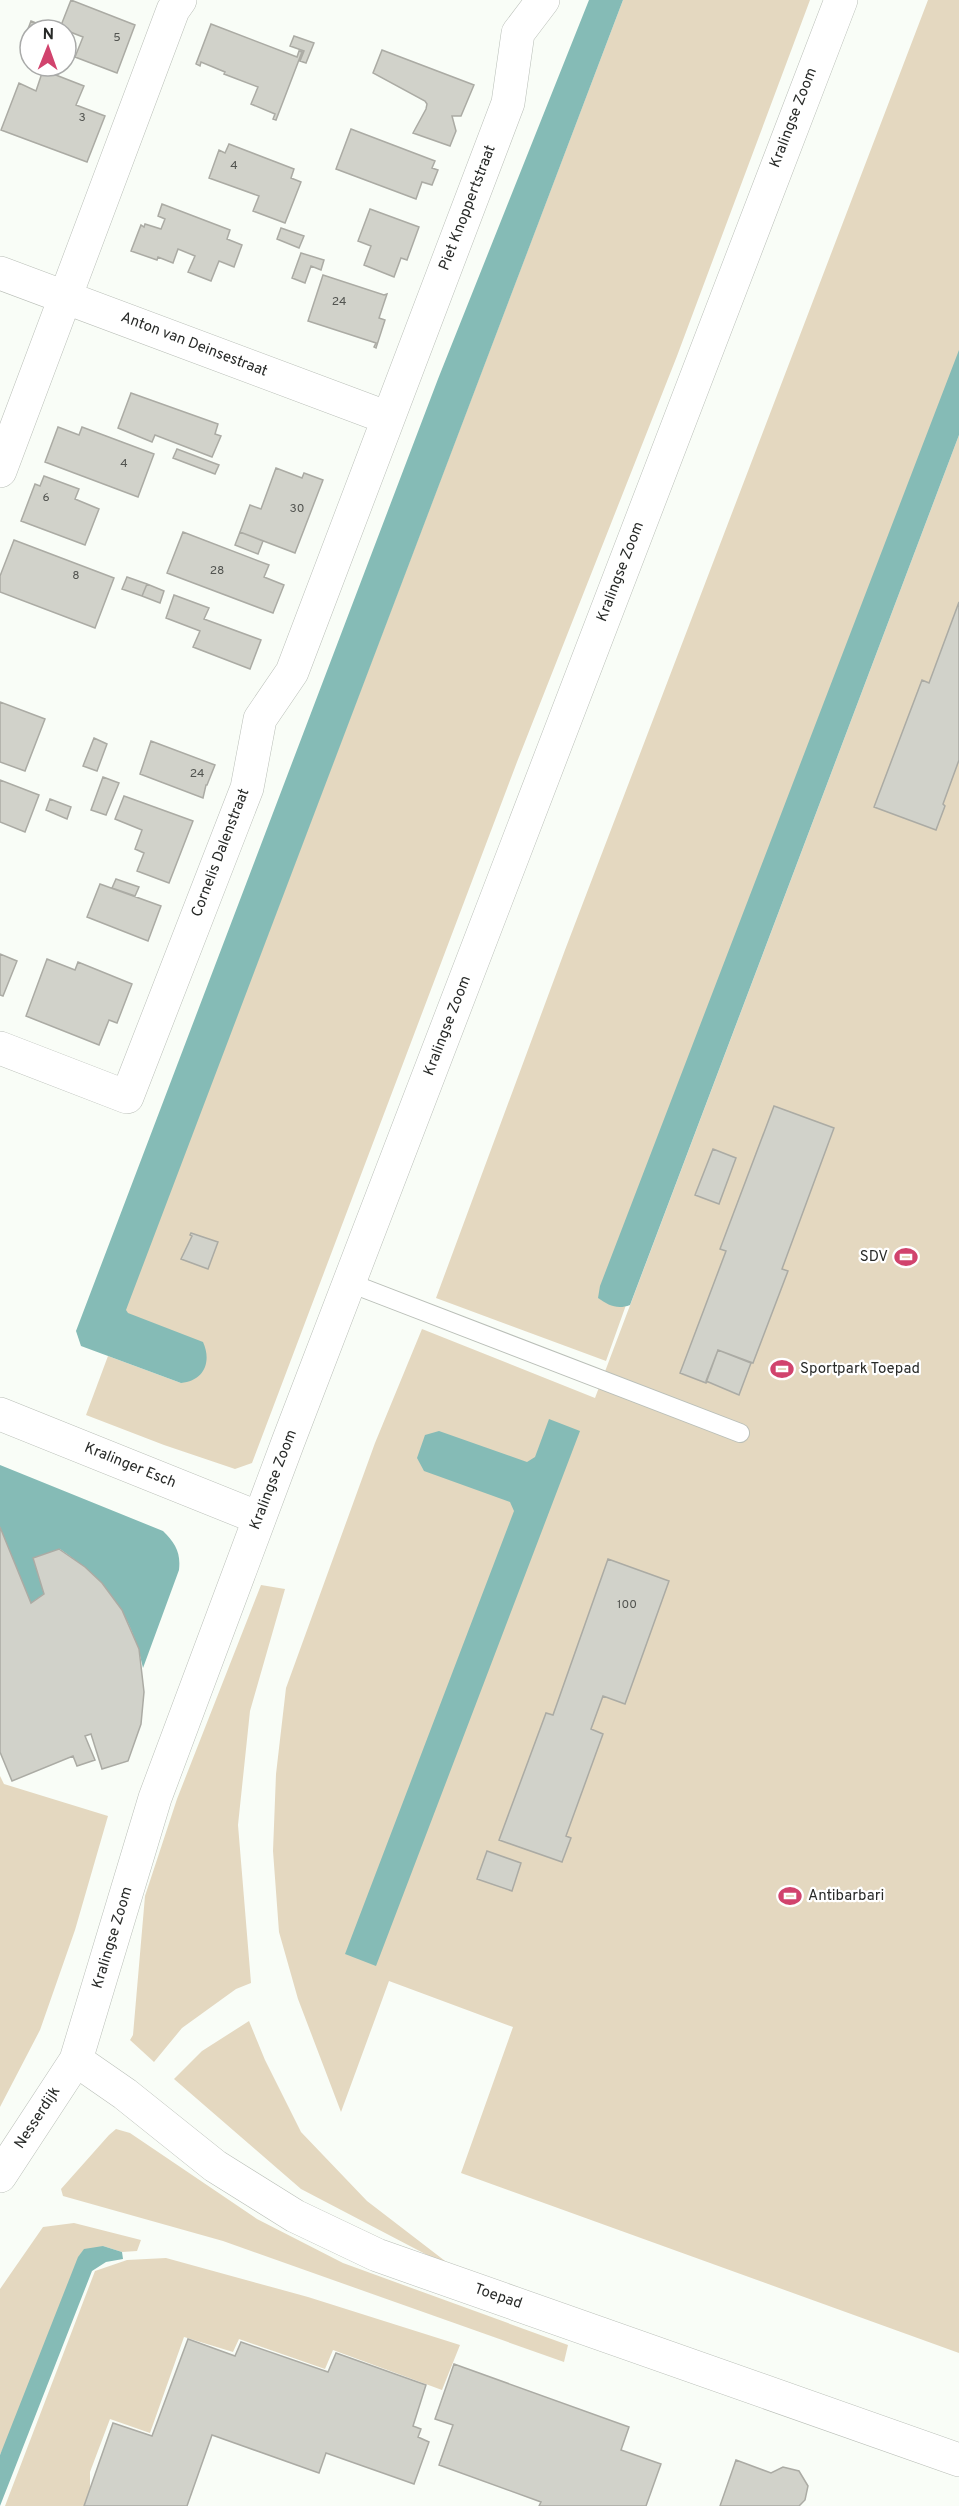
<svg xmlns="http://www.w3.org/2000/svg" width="959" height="2506" font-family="Overpass,sans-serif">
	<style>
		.green { fill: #e4d8c0 }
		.water { fill: #85bbb6 }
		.building { fill: #d1d2ca; stroke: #ababa4; stroke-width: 1.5 }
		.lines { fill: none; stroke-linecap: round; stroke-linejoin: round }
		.service-casing { stroke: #babfb8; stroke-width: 20 }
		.minor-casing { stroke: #babfb8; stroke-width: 34 }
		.tertiary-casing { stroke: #babfb8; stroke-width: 34 }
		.service { stroke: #fff; stroke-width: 18 }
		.minor { stroke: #fff; stroke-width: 33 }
		.tertiary { stroke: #fff; stroke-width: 33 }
		.labels { text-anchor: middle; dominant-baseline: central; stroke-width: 4.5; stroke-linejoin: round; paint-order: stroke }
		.number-label { font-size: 12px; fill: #525450 }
		.street-label { font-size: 15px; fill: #282a28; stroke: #fff }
		.poi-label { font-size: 15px; fill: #282a28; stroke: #fff; text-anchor: start }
	</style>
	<rect width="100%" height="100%" fill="#f9fdf7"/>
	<!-- green -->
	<path class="green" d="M623 0H810L677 356 517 762 252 1463 235 1469 164 1445 86 1415 108 1356 181 1383 125 1310Z
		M928 0H959V374L606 1361 436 1298 565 950Z
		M959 435V2353L461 2173 513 2027 389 1981 341 2112 298 1999 279 1932 273 1851 276 1774 286 1688 375 1443 422 1329 595 1398Z
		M261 1585 285 1589 250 1711 238 1825 251 1983 236 1989 182 2028 154 2062 130 2040 133 2035 145 1896 177 1799Z
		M0 1776 4 1784 108 1816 75 1930 40 2030 0 2107Z
		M249 2021 265 2060 301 2132 367 2201 449 2264 431 2257 301 2189 174 2079 202 2051Z
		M116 2129 130 2133 257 2219 343 2263 568 2345 564 2362 223 2241 63 2196 61 2189 109 2135Z
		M74 2223 141 2240 137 2251 122 2252 103 2246 0 2455V2289L43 2227Z
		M166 2258 308 2297 460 2345 442 2390 333 2350 325 2369 239 2339 233 2352 184 2337 150 2433 110 2419 90 2472V2506H5L95 2271 127 2260Z"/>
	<!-- water -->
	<path class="water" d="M589 0H623L126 1310 128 1313 203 1342C212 1362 204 1381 181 1383L81 1346 76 1331 438 379Z
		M959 350V435L630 1305C617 1310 608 1305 598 1298L600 1286Z
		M549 1419 580 1431 376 1966 345 1954 514 1511 510 1502 424 1471 417 1458 425 1435 439 1431 527 1462 535 1457Z
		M0 1465 163 1531C175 1543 181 1552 179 1570L143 1668C131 1612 106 1581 60 1549L33 1558 44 1594 31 1603 0 1527Z
		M103 2246 122 2252 123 2259 106 2262 92 2271 0 2506V2455L78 2257 84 2249Z"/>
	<!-- building -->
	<path class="building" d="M71 0 135 25 117 73 75 57 83 37 60 28Z
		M31 21 46 27 45 30H30V48L22 45Z
		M211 24 297 57 299 51 302 52 276 120 273 119 275 114 251 104 258 87 224 74 225 72 201 62 200 66 196 64Z
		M294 36 314 43 306 63 300 61 304 51 290 46Z
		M382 50 474 85 461 116H452L456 131 450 146 413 133 426 109 427 104 425 101 373 73Z
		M43 70 84 86 76 105 105 116 87 162 1 130 19 83 36 91Z
		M351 129 435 161 432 168 438 170 432 185 422 182 416 199 336 169Z
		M229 144 294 169 291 178 301 182 285 223 253 211 259 196 209 178 219 150 225 153Z
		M162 204 230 230 227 239 242 245 234 267 219 261 211 281 188 272 195 256 178 249 173 263 158 257 157 260 131 251 141 225 144 227 145 224 161 229 165 219 158 216Z
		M370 209 419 227 407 260 401 258 394 277 364 265 371 246 358 241Z
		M281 228 304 236 299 248 277 239Z
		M301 253 324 260 321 270 311 266 305 283 292 278Z
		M323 275 384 295 387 294 379 318 385 320 376 348 374 347 376 343 308 321Z
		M131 393 218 424 215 434 221 436 212 457 155 435 152 442 118 428Z
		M58 427 79 435 82 427 154 454 138 497 45 462Z
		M177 449 219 465 215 474 173 458Z
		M276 468 302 478 304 473 323 480 295 553 240 532 250 505 261 509Z
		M44 476 79 489 75 499 99 509 85 545 21 521 35 484 40 486Z
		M183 532 269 565 264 577 284 585 273 613 167 573Z
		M240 532 263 541 258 554 235 545Z
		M14 540 114 578 95 628 0 592V576Z
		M127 577 147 584 142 596 122 589Z
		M147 584 164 591 160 603 142 596Z
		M174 595 209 608 204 619 261 640 250 669 193 647 200 631 166 618Z
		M959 602V760L943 804 945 806 936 830 874 807 922 680 929 683Z
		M0 702 45 719 25 771 0 762Z
		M94 738 107 744 97 771 83 766Z
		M151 741 215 765 207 785H206L203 798 140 774Z
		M103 777 119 783 106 815 91 810Z
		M0 780 39 795 25 832 0 822Z
		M124 796 193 821 169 883 137 871 144 853 135 849 142 830 115 819Z
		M50 799 71 807 67 819 46 810Z
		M116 879 139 887 135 896 112 888Z
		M100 884 161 906 148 941 87 917Z
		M0 954 17 961 3 996 0 995Z
		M47 959 75 970 78 962 132 984 117 1023 109 1020 99 1045 26 1016Z
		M774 1106 834 1128 782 1269 788 1271 753 1363 718 1350 706 1383 680 1373 726 1251 720 1249Z
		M713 1149 736 1158 719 1204 695 1195Z
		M191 1233 218 1242 208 1269 181 1259 192 1236 190 1235Z
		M718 1350 751 1363 739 1395 706 1381Z
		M0 1527 31 1603 44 1594 33 1558 59 1549 85 1567 102 1583 122 1610 139 1649 144 1692 141 1724 128 1761 102 1769 91 1734 85 1736 95 1760 77 1766 73 1756 12 1781 0 1752Z
		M608 1559 669 1581 625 1704 603 1696 591 1729 603 1734 566 1836 571 1838 562 1862 499 1840 546 1713 553 1715Z
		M487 1851 521 1863 512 1891 477 1879Z
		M188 2339 235 2356 241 2342 328 2372 336 2353 426 2385 413 2426 421 2429 418 2437 429 2442 414 2484 326 2453 319 2473 212 2435 187 2506H84L113 2423 152 2436Z
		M454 2364 629 2427 621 2450 661 2464 646 2506H539L541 2502 439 2465 453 2425 435 2419Z
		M736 2460 771 2473 783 2467 799 2471 808 2486 805 2500 799 2506H720Z"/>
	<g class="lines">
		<!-- service casing -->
		<g class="service-casing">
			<path id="service" d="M350 1283 740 1433"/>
		</g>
		<!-- minor casing -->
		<g class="minor-casing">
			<path id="minor" d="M0 273 388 418
				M0 471 173 10 180 0
				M0 1048 127 1097 247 788 260 719 292 672 508 103 518 33 543 0
				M0 1414 259 1518"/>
		</g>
		<!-- tertiary casing -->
		<g class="tertiary-casing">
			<path id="tertiary" d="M76 2060 125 2094 215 2166 295 2216 377 2255 959 2460
				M0 2176 76 2060 155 1798 288 1442 841 0"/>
		</g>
		<!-- service -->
		<use href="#service" class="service"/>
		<!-- minor -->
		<use href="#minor" class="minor"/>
		<!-- tertiary -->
		<use href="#tertiary" class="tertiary"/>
	</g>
	<!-- icons -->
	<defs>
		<g id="stadium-bare" transform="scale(1.8)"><path d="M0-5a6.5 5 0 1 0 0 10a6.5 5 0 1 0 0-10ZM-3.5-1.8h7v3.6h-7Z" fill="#d1436d" stroke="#fff" stroke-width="2.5" paint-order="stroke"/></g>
	</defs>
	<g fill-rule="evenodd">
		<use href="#stadium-bare" x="906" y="1257"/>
		<use href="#stadium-bare" x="782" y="1369"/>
		<use href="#stadium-bare" x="790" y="1896"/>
	</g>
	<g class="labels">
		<!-- number labels -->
		<g class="number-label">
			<text x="117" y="38">5</text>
			<text x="82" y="118">3</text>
			<text x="234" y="166">4</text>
			<text x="339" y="302">24</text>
			<text x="124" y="464">4</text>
			<text x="46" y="498">6</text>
			<text x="297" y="509">30</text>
			<text x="217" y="571">28</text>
			<text x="76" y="576">8</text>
			<text x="197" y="774">24</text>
			<text x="627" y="1605">100</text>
		</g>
		<!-- street labels -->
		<g class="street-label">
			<text transform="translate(794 118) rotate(-69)">Kralingse Zoom</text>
			<text transform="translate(468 208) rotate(-69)">Piet Knoppertstraat</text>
			<text transform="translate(194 345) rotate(21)">Anton van Deinsestraat</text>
			<text transform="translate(621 572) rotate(-69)">Kralingse Zoom</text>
			<text transform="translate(221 853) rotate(-69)">Cornelis Dalenstraat</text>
			<text transform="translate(448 1026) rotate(-69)">Kralingse Zoom</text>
			<text transform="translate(130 1466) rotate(22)">Kralinger Esch</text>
			<text transform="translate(274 1480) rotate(-69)">Kralingse Zoom</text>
			<text transform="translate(113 1938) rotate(-73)">Kralingse Zoom</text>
			<text transform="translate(38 2118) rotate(-57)">Nesserdijk</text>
			<text transform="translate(498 2297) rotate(19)">Toepad</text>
		</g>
		<!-- poi labels -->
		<g class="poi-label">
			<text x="888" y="1257" text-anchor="end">SDV</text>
			<text x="800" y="1369">Sportpark Toepad</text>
			<text x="808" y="1896">Antibarbari</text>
		</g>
	</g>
	<!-- north arrow -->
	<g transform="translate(48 48) rotate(1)"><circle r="28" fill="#ffffff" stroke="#a9aaa9" stroke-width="1.5"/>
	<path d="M0-4.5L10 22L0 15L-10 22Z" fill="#d1436d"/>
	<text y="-9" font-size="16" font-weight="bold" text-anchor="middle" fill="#282a28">N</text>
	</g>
</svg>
